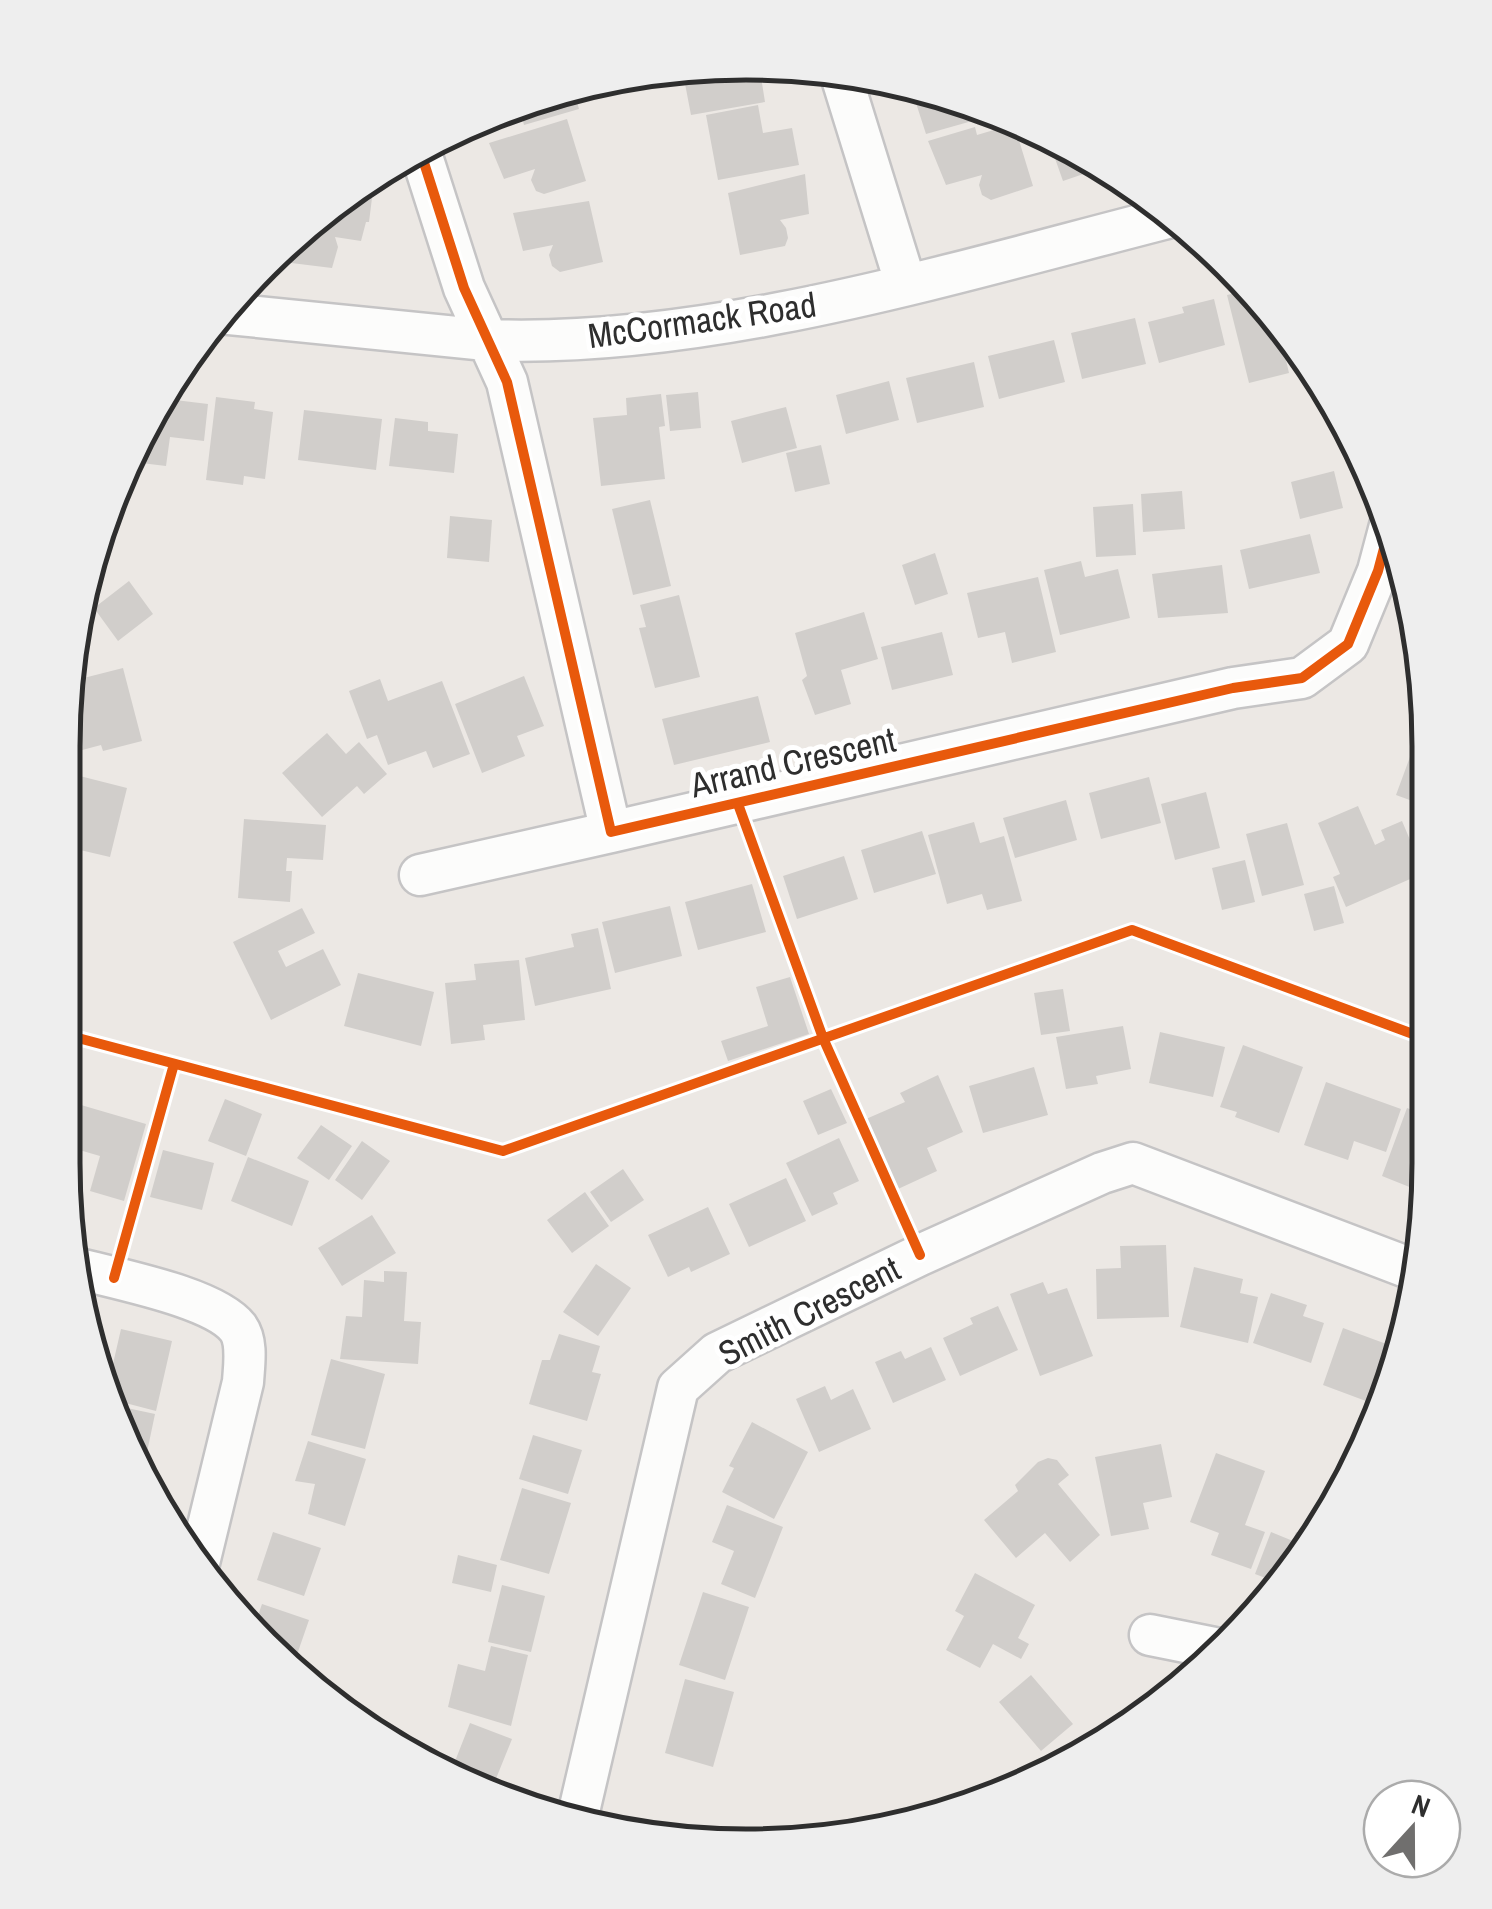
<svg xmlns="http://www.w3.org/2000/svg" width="1492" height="1909" font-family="'Archivo Narrow',sans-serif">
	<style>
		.building { fill: #d1cecb }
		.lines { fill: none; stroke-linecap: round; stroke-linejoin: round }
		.street-casing { stroke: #c5c4c5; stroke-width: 45 }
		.street { stroke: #fcfcfb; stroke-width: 40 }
		.cycleway-casing { stroke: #fff; stroke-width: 16 }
		.cycleway { stroke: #e8590c; stroke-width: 10 }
		.labels { text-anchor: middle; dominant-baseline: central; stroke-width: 10; stroke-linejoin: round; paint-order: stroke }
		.street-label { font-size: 35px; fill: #2e2e2e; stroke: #fff }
		.rim { fill: none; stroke: #2e2e2e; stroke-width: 5 }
	</style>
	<rect width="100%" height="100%" fill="#ece8e4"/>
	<!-- building -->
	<path class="building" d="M767 65 769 71 750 74 751 79 761 77 765 102 691 115 682 68Z
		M573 88 579 109 524 125 518 102Z
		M930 89 997 114 926 134 915 100 922 98 921 92Z
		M758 105 763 133 792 128 799 165 718 180 706 115Z
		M567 119 586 181 544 194 536 191 531 180 535 169 504 179 489 143Z
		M1014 124 1033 186 991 200 982 195 979 185 982 175 946 185 928 141 975 127 977 135Z
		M1067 145 1092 160 1095 170 1063 181 1052 150Z
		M805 174 809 214 780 220 786 228 788 238 785 246 740 255 728 193Z
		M347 195 372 198 369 222H366L361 241 335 237 338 247 332 268 275 261 274 255 295 233Z
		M589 201 603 262 560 272 552 266 549 255 553 245 523 251 513 213Z
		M1253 289 1276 317 1289 373 1249 383 1227 295Z
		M1214 299 1225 345 1159 363 1148 322 1184 313 1182 307Z
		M1135 318 1146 364 1082 379 1071 333Z
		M1054 340 1065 382 999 399 988 356Z
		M974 362 984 407 917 423 906 378Z
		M889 381 899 420 846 434 836 395Z
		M171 391H176L175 400 208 404 204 441 170 437 166 466 133 462Z
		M698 392 701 428 670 431 666 395Z
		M661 394 665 426 659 427 665 479 601 486 593 418 627 415 626 398Z
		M216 397 255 402 254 409 273 412 265 479 244 476 243 485 206 480Z
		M786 407 797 448 742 463 731 421Z
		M304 410 382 419 376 470 298 460Z
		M395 418 428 422V431L458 434 454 473 389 466Z
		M821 445 830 484 795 492 786 453Z
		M1334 471 1343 508 1300 519 1291 482Z
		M1182 491 1185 529 1143 532 1141 494Z
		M650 500 671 586 633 595 612 509Z
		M1133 504 1136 555 1096 557 1093 507Z
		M450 516 492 520 489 562 447 558Z
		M1310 534 1320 573 1249 589 1240 550Z
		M935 553 948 594 915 605 902 565Z
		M1081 561 1085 577 1118 569 1130 618 1060 635 1044 570Z
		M1222 565 1228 613 1158 618 1152 574Z
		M1038 577 1056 652 1012 663 1005 632 978 638 967 593Z
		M129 581 153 614 118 641 94 608Z
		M679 595 700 677 655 688 639 628 646 627 640 605Z
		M864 612 878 659 841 670 851 704 815 715 802 680 807 676 795 633Z
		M942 632 953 675 892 690 881 647Z
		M123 668 142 741 103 751 101 745 71 753 64 725 68 682Z
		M524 676 544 726 517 736 525 756 482 773 455 704Z
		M380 679 388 701 442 681 470 754 433 768 426 751 388 765 377 735 367 739 349 691Z
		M758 696 770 742 674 765 662 719Z
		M327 733 346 754 359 742 387 774 364 794 357 786 322 817 282 773Z
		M1414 746 1427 751 1426 806 1396 795Z
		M64 772 127 788 110 857 63 846Z
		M1149 777 1161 823 1101 839 1089 793Z
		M1206 792 1220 848 1175 860 1161 804Z
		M1066 800 1077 840 1015 858 1003 818Z
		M1358 806 1375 845 1385 840 1381 830 1402 821 1424 873 1346 907 1333 877 1340 874 1318 823Z
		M244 819 326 825 323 860 287 858 286 871H292L290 902 238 898Z
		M974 822 980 843 1004 836 1022 901 987 910 982 894 947 904 928 835Z
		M1287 823 1304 885 1262 896 1246 834Z
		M922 831 936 874 874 893 861 850Z
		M844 856 858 899 797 919 783 876Z
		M1245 860 1255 902 1222 910 1212 868Z
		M752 884 766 932 698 950 685 902Z
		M1334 886 1344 923 1314 931 1304 894Z
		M670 906 682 956 615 973 602 922Z
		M302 908 315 933 278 951 286 967 323 949 341 985 271 1020 233 942Z
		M598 928 611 989 535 1006 525 958 574 947 571 934Z
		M519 960 525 1020 483 1025 485 1040 451 1044 445 983 476 980 474 964Z
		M358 973 434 992 421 1046 344 1026Z
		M790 977 809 1034 728 1061 721 1041 768 1026 756 987Z
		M1063 989 1070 1031 1041 1035 1034 993Z
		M1123 1026 1131 1069 1096 1076 1098 1084 1066 1089 1056 1037Z
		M1160 1032 1225 1047 1213 1097 1149 1083Z
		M1243 1045 1303 1067 1279 1133 1235 1117 1237 1112 1220 1107Z
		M1034 1067 1048 1115 983 1133 969 1086Z
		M938 1075 963 1132 927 1148 937 1171 898 1189 866 1119 905 1102 900 1093Z
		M1326 1082 1401 1109 1386 1152 1354 1141 1348 1160 1304 1145Z
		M831 1089 847 1123 818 1135 803 1101Z
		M225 1099 262 1114 246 1156 208 1141Z
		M81 1105 146 1124 124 1201 90 1191 100 1156 69 1147Z
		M1407 1108 1420 1113 1417 1190 1382 1176Z
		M321 1125 352 1146 329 1180 297 1158Z
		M839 1138 859 1181 833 1193 838 1204 812 1216 786 1163Z
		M362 1141 390 1161 362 1200 335 1180Z
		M163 1150 214 1163 202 1210 150 1197Z
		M248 1157 309 1181 292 1226 231 1201Z
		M623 1169 644 1200 611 1222 590 1192Z
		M786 1178 806 1221 749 1247 729 1204Z
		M585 1192 609 1226 572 1253 547 1220Z
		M708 1207 730 1254 691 1272 689 1267 668 1277 648 1235Z
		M372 1215 396 1253 342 1286 318 1248Z
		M1166 1245 1169 1317 1097 1319 1096 1269 1121 1268 1120 1246Z
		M596 1264 631 1288 598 1336 563 1312Z
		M1194 1267 1243 1279 1240 1293 1258 1297 1248 1343 1180 1327Z
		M384 1271 407 1272 404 1321 421 1322 418 1364 340 1359 346 1316 362 1317 364 1280 384 1282Z
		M1043 1282 1048 1294 1067 1288 1093 1356 1040 1376 1010 1294Z
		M1271 1293 1307 1305 1303 1316 1324 1323 1311 1363 1253 1343Z
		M998 1306 1018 1350 960 1376 943 1338 973 1324 970 1318Z
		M1343 1328 1400 1349 1382 1407 1323 1385Z
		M121 1329 172 1341 156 1411 110 1399 107 1390Z
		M559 1334 600 1346 592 1372 601 1374 587 1421 529 1404 542 1360H550Z
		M931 1347 946 1380 893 1403 875 1362 901 1351 905 1359Z
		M331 1359 385 1374 365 1449 311 1435Z
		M825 1386 831 1400 853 1389 871 1429 819 1452 796 1399Z
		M113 1405 155 1414 142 1476Z
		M752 1422 808 1452 774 1519 722 1492 734 1468 729 1466Z
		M533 1435 582 1450 568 1494 519 1479Z
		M308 1441 366 1459 345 1526 308 1514 315 1484 295 1481Z
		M1161 1444 1172 1497 1143 1503 1149 1529 1111 1536 1095 1457Z
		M1216 1453 1265 1471 1245 1525 1265 1532 1251 1569 1211 1555 1219 1533 1190 1522Z
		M1048 1458 1057 1460 1069 1475 1058 1484 1100 1535 1070 1562 1045 1533 1016 1558 984 1520 1018 1491 1015 1485 1038 1462Z
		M522 1488 571 1503 549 1574 500 1560Z
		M727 1505 783 1527 755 1598 721 1584 734 1551 712 1542Z
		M273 1532 321 1548 304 1596 257 1580Z
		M1271 1532 1293 1541 1296 1532 1316 1540 1281 1584 1255 1574Z
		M458 1555 497 1565 491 1592 452 1583Z
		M975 1573 1035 1605 1018 1638 1029 1644 1021 1659 993 1644 980 1668 946 1650 964 1616 955 1611Z
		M502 1585 545 1596 531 1652 488 1642Z
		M703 1592 749 1607 725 1680 679 1665Z
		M262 1604 309 1620 292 1669 263 1647 252 1633Z
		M491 1646 528 1655 511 1726 448 1707 458 1664 485 1671Z
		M1031 1675 1073 1724 1041 1751 999 1702Z
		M685 1679 734 1692 713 1767 665 1753Z
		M470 1723 512 1739 491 1791 450 1774Z"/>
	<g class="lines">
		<!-- street casing -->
		<g class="street-casing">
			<path id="street" d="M840 72 906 285
				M419 147 464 288 507 382 611 832 1233 688 1302 678 1348 644 1378 571 1391 522
				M219 313 486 340C711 349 958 271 1175 216
				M420 875 611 832
				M76 1268C116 1279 214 1297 238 1328 248 1342 244 1365 243 1382L199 1563
				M1150 1635 1225 1650
				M576 1824 678 1388 717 1353 920 1255 1102 1173 1133 1163 1417 1271"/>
		</g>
		<!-- street -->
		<use href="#street" class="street"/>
		<!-- cycleway casing -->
		<g class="cycleway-casing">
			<path id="cycleway" d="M419 147 464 288 507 382 611 832 1233 688 1302 678 1348 644 1378 571 1391 522
				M738 804 823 1038 920 1255
				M63 1034 503 1151 1132 930 1421 1037
				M114 1278 174 1064"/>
		</g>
		<!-- cycleway -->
		<use href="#cycleway" class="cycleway"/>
	</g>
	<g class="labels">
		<!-- street labels -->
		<g class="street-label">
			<text transform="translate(702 320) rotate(-8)">McCormack Road</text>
			<text transform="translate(793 762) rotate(-13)">Arrand Crescent</text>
			<text transform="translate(809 1311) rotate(-27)">Smith Crescent</text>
		</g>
	</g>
	<!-- crop -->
	<path d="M0 0H1492V1909H0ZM746 80H746A666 666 0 0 1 1412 746V1163A666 666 0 0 1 746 1829H746A666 666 0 0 1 80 1163V746A666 666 0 0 1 746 80Z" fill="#eee" fill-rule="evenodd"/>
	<path class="rim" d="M746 80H746A666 666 0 0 1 1412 746V1163A666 666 0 0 1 746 1829H746A666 666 0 0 1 80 1163V746A666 666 0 0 1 746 80Z"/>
	<!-- north arrow -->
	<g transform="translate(1412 1829) rotate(21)"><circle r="48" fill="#ffffff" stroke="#ababab" stroke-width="2.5"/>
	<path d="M0-8L18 38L0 25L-18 38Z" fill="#706f6e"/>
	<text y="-15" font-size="28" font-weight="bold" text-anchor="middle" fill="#2e2e2e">N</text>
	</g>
</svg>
